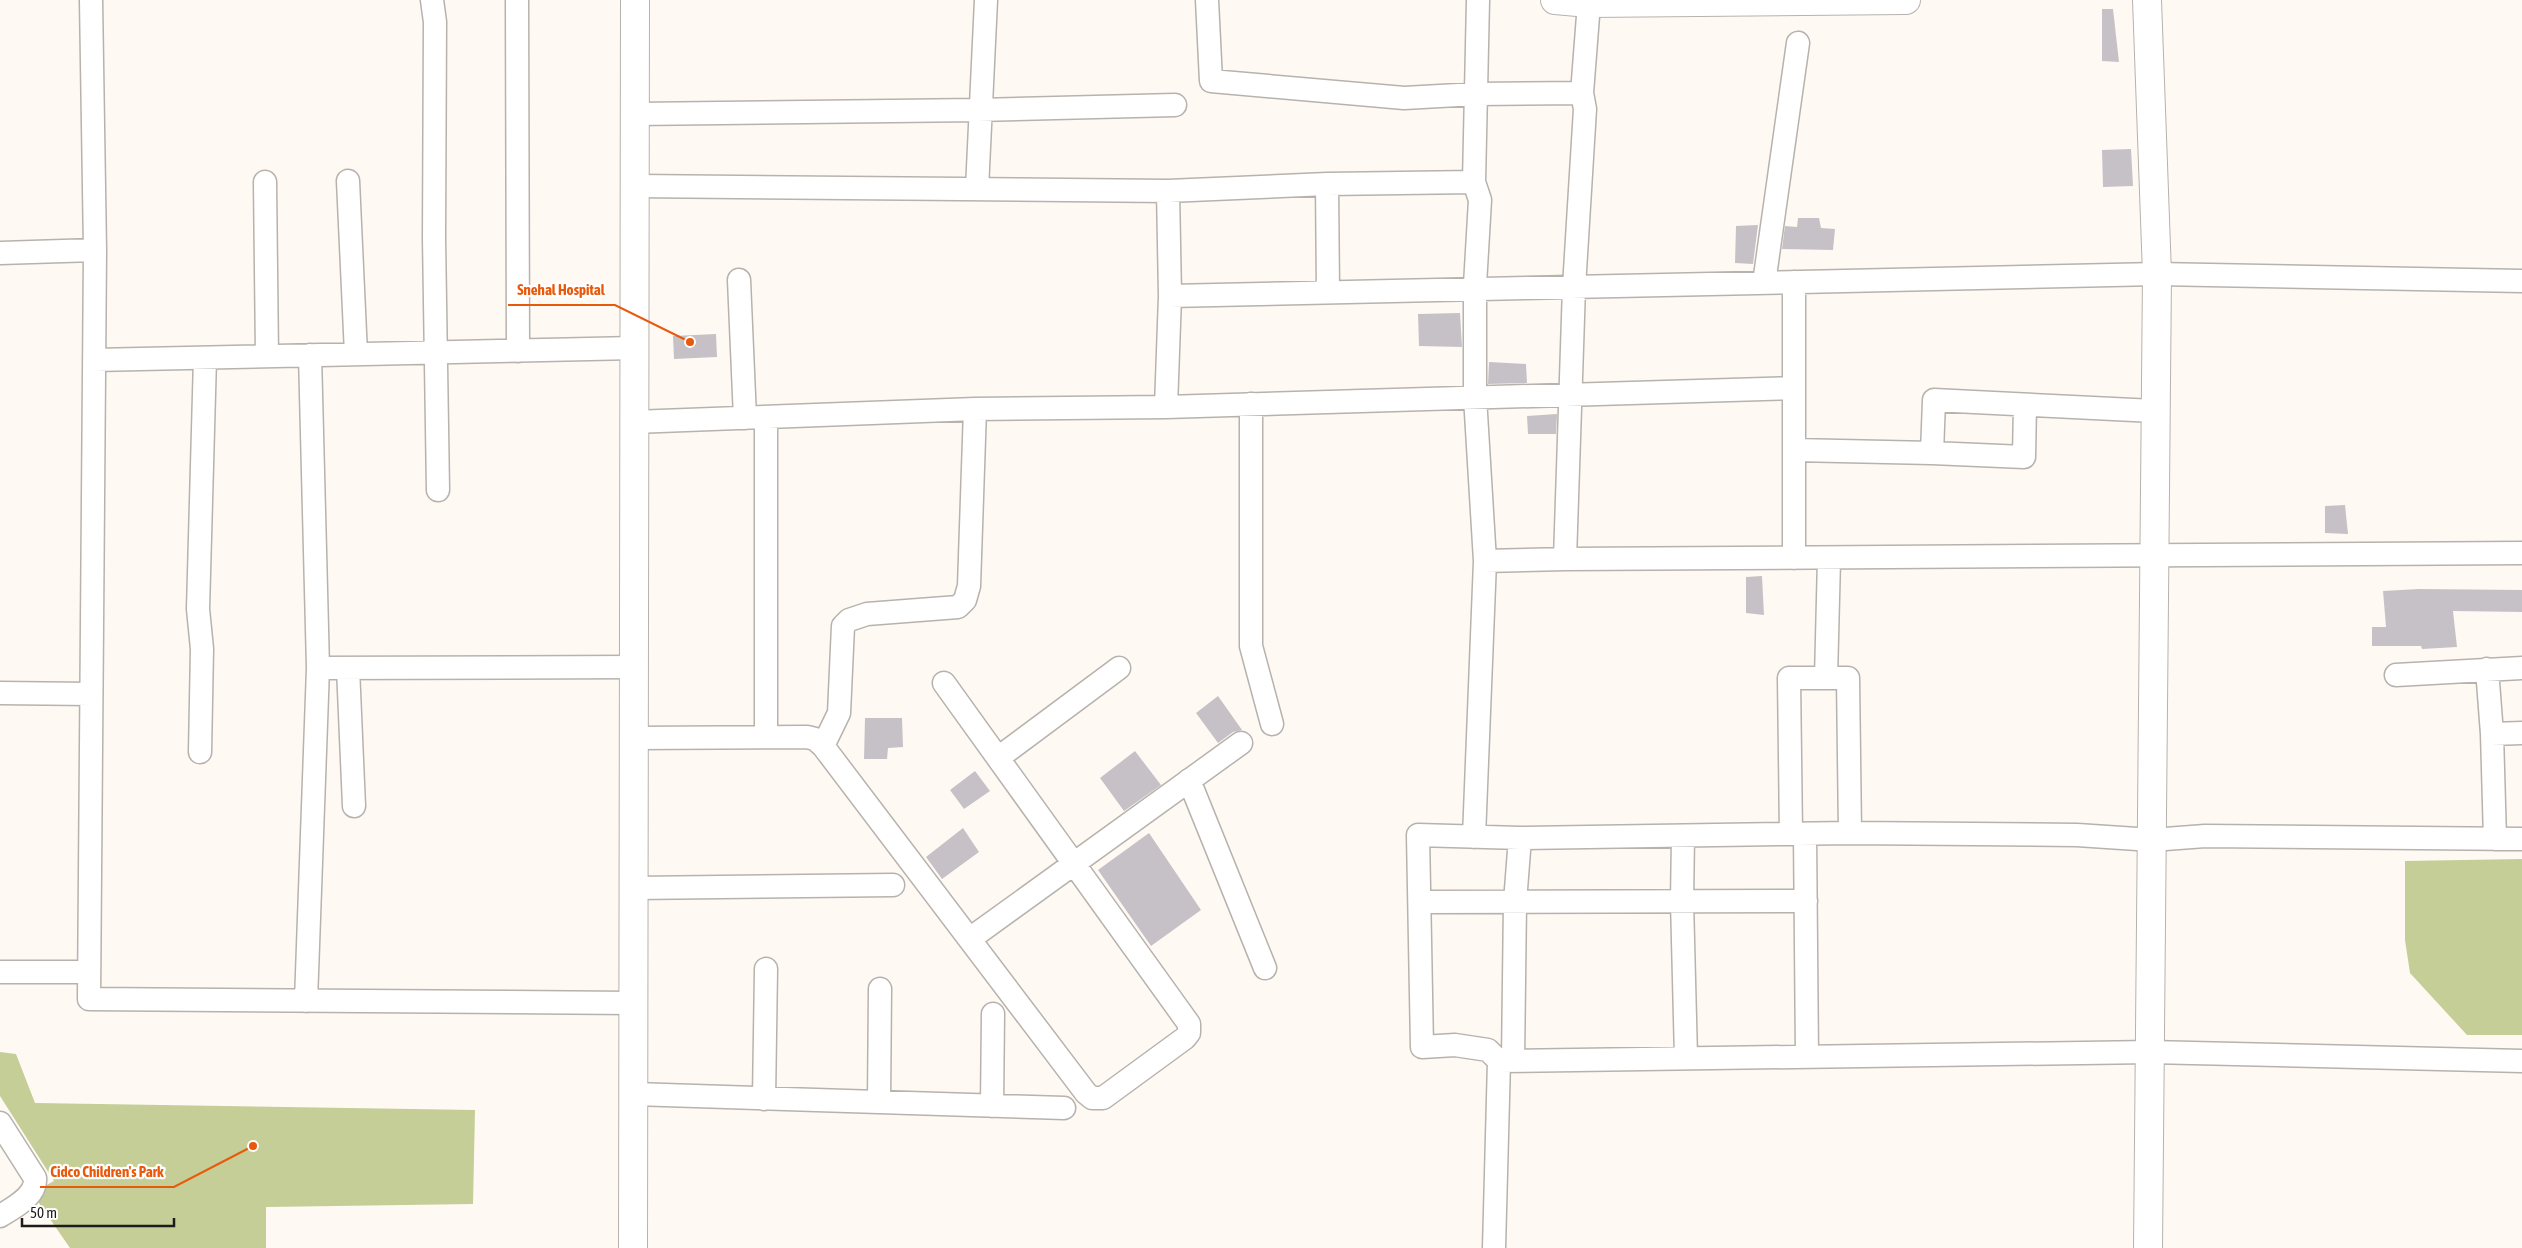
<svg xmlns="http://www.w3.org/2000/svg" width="2522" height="1248" font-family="'Asap Condensed',sans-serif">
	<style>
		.green { fill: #c4ce96 }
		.building { fill: #c6c1c6 }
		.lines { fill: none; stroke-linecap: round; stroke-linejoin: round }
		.street-casing { stroke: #b7b2ad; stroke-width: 25 }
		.secondary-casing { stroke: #b7b2ad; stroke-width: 30 }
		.street { stroke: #fff; stroke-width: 22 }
		.secondary { stroke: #fff; stroke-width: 28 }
		.leader { fill: none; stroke: #e8590c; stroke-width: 2 }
		.callout-dot { fill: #e8590c; stroke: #fff; stroke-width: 2 }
		.callout-label { font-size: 15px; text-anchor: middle; font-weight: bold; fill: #e8590c; stroke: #fff; stroke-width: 4.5; stroke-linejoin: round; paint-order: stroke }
	</style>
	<rect width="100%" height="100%" fill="#fff9f4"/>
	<!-- green -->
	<path class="green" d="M2522 859V1035H2467L2410 973 2405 940V861Z
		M0 1052 16 1054 35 1103 475 1110 473 1204 266 1207V1248H70L32 1193 54 1181 0 1096Z"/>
	<!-- building -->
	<path class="building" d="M2102 9H2113L2119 62 2102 61Z
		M2131 149 2133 186 2103 187 2102 150Z
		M1798 218H1819L1821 228 1835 229 1833 250 1782 249 1785 226 1797 227Z
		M1758 225 1753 264 1735 263 1736 226Z
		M1460 313 1462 347 1419 346 1418 314Z
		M716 334 717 357 674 359 673 336Z
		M1489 362 1526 364 1527 383 1488 384Z
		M1557 414 1556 434H1528L1527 416Z
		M2345 505 2348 534 2325 533V506Z
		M1762 576 1764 615 1746 613V577Z
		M2419 589 2522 590V612L2453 611 2457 647 2422 649 2421 646H2372V627H2386L2383 591Z
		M1218 696 1242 730 1233 732 1218 743 1196 713Z
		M865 718H902L903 747 888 748 887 759H864Z
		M1135 751 1161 785 1124 811 1100 778Z
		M975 771 990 791 964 809 950 790Z
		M963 828 979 852 942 879 926 857Z
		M1149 833 1201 910 1151 946 1098 870Z"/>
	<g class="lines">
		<!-- street casing -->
		<g class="street-casing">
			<path id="street" d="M91 0 95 250 89 999 633 1003
				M432 0 435 22 434 238 438 490
				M517 0 518 351
				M1207 0 1211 81 1404 98 1476 94 1582 93
				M635 114 978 110 1175 105
				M348 181 356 354
				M265 182 267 356
				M1327 184 1328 292
				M977 189 986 0
				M1168 191 1327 184 1474 182
				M0 253 95 250
				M739 280 745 418
				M1764 283 1798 43
				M1170 296 2157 274 2522 281
				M310 355 318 668 634 667
				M94 360 635 348
				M1251 404V646L1272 724
				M1166 407 1793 388
				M766 417V737
				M634 422 975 409 1166 407 1170 296 1168 191 635 186
				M1794 450 1932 453 1934 400 2154 411
				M1932 453 2024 457 2025 405
				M1794 558V282
				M1565 559 1574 287 1585 109 1582 93 1589 3
				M1829 559 1826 678H1848L1850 833
				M1485 561 1565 559 2522 553
				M348 668 354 806
				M2487 669 2492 734 2495 839
				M2396 675 2522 668
				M0 693 91 694
				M2492 734 2522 733
				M634 738 807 737 815 739 823 746 1086 1093 1092 1098H1103L1185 1038 1189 1033V1024L944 683
				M823 746 839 713 843 626 849 620 867 614 958 607 965 600 969 586 975 409
				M200 752 202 649 198 609 205 358
				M998 758 1119 668
				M1189 780 1265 968
				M1791 834 1789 678H1826
				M1805 834 1807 1057
				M1683 836 1682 901 1686 1058
				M1474 837 1485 561 1475 397V285L1480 200 1474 182 1478 0
				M634 888 893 885
				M1420 902 1806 901
				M971 938 1241 743
				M0 972H89
				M306 1001 318 668
				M1499 1061 1488 1050 1455 1045 1422 1047 1418 835 1520 838 1850 833 2077 835 2152 840 2205 836 2522 839
				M1513 1061 1515 902 1520 838
				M634 1094 1064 1108
				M764 1099 766 969
				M879 1102 880 989
				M992 1106 993 1014
				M0 1123 35 1178C37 1196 13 1208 0 1216
				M1494 1248 1499 1061 2150 1052 2522 1061"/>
		</g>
		<!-- secondary casing -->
		<g class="secondary-casing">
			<path id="secondary" d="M1555 0 1589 3 1906 0
				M2147 0 2157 274 2148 1248
				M633 1248 635 0"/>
		</g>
		<!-- street -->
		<use href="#street" class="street"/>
		<!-- secondary -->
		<use href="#secondary" class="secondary"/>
	</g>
	<!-- callouts -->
	<path class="leader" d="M690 342L615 305H508M253 1146L174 1187H40"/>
	<g class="callout-dot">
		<circle cx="690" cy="342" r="5"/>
		<circle cx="253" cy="1146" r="5"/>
	</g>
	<g class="callout-label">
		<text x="561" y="295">Snehal Hospital</text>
		<text x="107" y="1177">Cidco Children's Park</text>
	</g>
	<!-- scale -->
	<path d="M22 1218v8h152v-8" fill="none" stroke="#1e1c1a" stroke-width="2.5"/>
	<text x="30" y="1218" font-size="15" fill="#1e1c1a" stroke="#ffffff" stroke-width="4" paint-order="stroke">50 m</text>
</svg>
